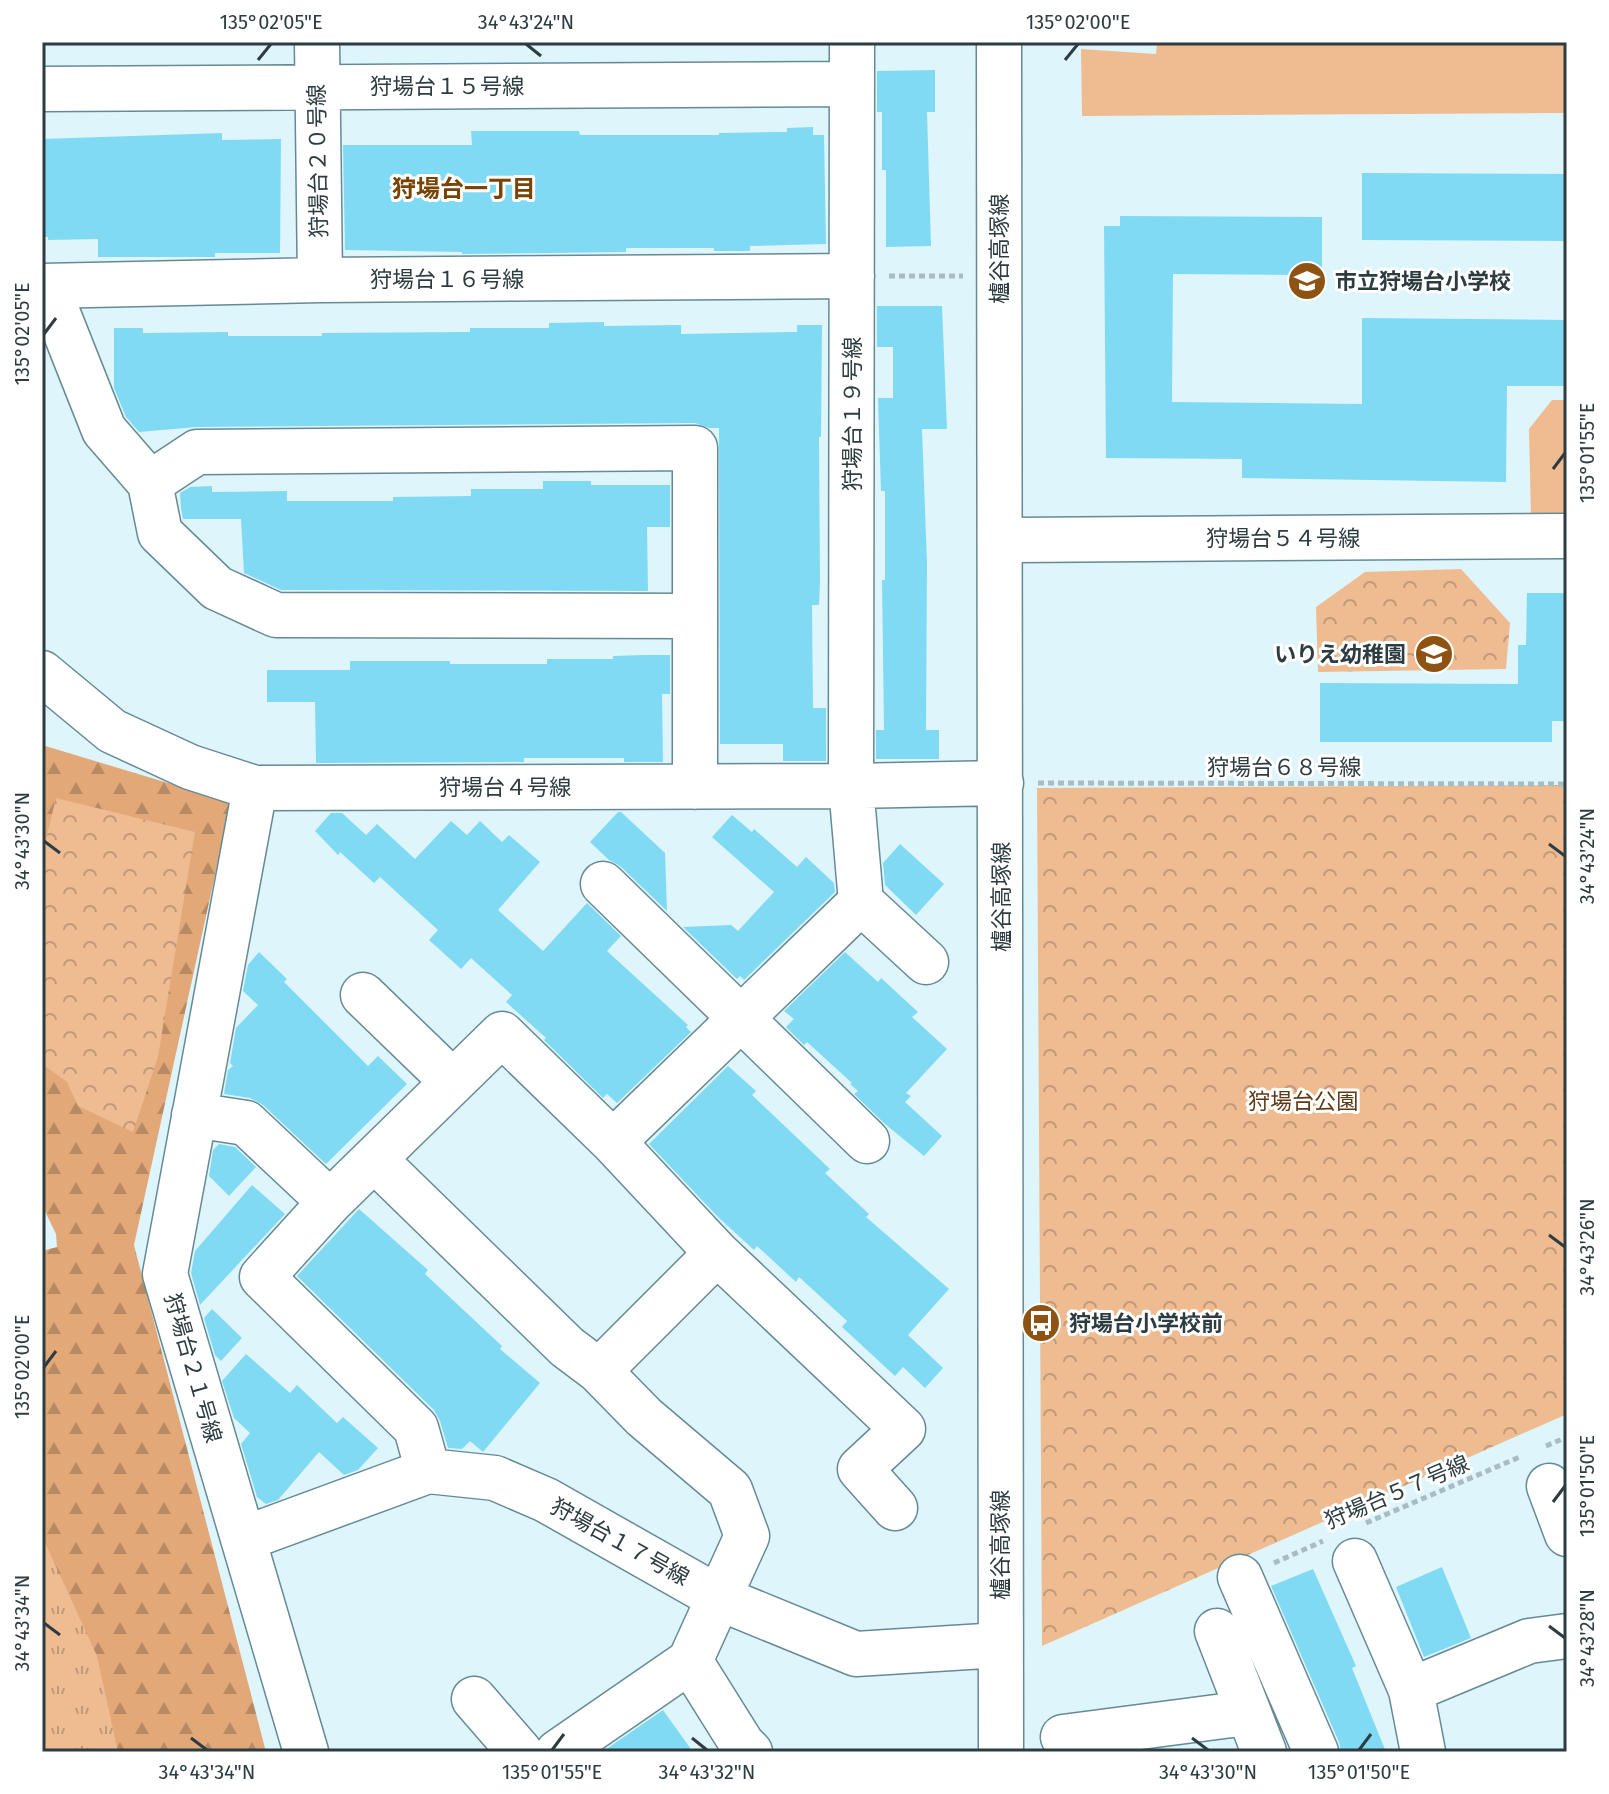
<svg xmlns="http://www.w3.org/2000/svg" width="1609" height="1794" font-family="'Fira Sans','Noto Sans JP',sans-serif">
	<style>
		.grass { fill: url(#grass-tufts) }
		.forest { fill: url(#forest-firs) }
		.park { fill: url(#park-crowns) }
		.garden { fill: #efbb91 }
		.building { fill: #81daf4 }
		.lines { fill: none; stroke-linecap: round; stroke-linejoin: round }
		.minor-casing { stroke: #668a95; stroke-width: 47 }
		.path { stroke: #a8bcc3; stroke-width: 5; stroke-dasharray: 6 4; stroke-linecap: butt }
		.minor { stroke: #fff; stroke-width: 44 }
		.ticks { fill: none; stroke: #2d3c41; stroke-width: 3 }
		.labels { text-anchor: middle; dominant-baseline: central; stroke-width: 6; stroke-linejoin: round; paint-order: stroke }
		.street-label { font-size: 22px; fill: #2d3c41; stroke: #fff }
		.poi-label { font-size: 22px; font-weight: bold; fill: #2d3c41; stroke: #fff; text-anchor: start }
		.park-label { font-size: 22px; fill: #5f3914; stroke: #fff }
		.neighbourhood-label { font-size: 24px; font-weight: bold; fill: #794303; stroke: #fff }
		.neatline { fill: none; stroke: #2d3c41; stroke-width: 3 }
		.ticks-label { font-size: 20px; text-anchor: middle; fill: #2d3c41 }
	</style>
	<defs>
		<pattern id="grass-tufts" width="24" height="20" patternUnits="userSpaceOnUse" patternTransform="scale(2)"><rect width="24" height="20" fill="#efbb91"/><path d="M3 7l-1-3M5 7V3M7 7l1-3M15 17l-1-3M17 17v-4M19 17l1-3" fill="none" stroke="#c29978"/></pattern>
		<pattern id="forest-firs" width="22" height="20" patternUnits="userSpaceOnUse" patternTransform="scale(2)"><rect width="22" height="20" fill="#e2a878"/><path d="M5 1l3.5 6h-7zM16 11l3.5 6h-7z" fill="#b88a64"/></pattern>
		<pattern id="park-crowns" width="20" height="18" patternUnits="userSpaceOnUse" patternTransform="scale(2)"><rect width="20" height="18" fill="#efbb91"/><path d="M2 6a3 3 0 1 1 6 0M12 15a3 3 0 1 1 6 0" fill="none" stroke="#c29978"/></pattern>
	</defs>
	<rect width="100%" height="100%" fill="#def5fc"/>
	<!-- grass -->
	<path class="grass" d="M42 1488 140 1752H42Z"/>
	<!-- forest -->
	<path class="forest" d="M42 745 231 802 134 1245 266 1752H118L97 1656 42 1536V1251L57 1247 56 1234 42 1205Z"/>
	<!-- park -->
	<path class="park" d="M1461 569 1510 623 1506 669 1318 672 1316 607 1365 572Z
		M1567 785V1414L1042 1646 1037 788Z
		M56 798 195 832 158 1057 133 1132 78 1106 67 1082 42 1064V855Z"/>
	<!-- garden -->
	<path class="garden" d="M1157 42H1567V113L1082 116 1081 49 1156 54Z
		M1552 400H1567V516L1531 517 1529 429Z"/>
	<!-- building -->
	<path class="building" d="M935 70V112H927L931 246 886 247V170H882V112H877V71Z
		M813 127V135H824L826 244 750 246V251H714V248H626V252L462 254V252L345 250 343 145H472L471 131H579L580 135H719V133L787 132V128Z
		M222 133V140L281 139 280 253H215V257H98V239L48 240V237H42V139Z
		M1362 173 1567 174V241L1362 240Z
		M1120 216 1322 217V275L1173 274 1172 402 1362 404V318L1567 320V386H1507L1506 482 1242 478V459L1106 458 1104 226H1120Z
		M877 306H942L947 429H922L927 563 926 730H939V759H876V730H884L882 580H885V491H881L878 398H893V347H877Z
		M604 322V326L681 325V334L797 332V325H822L821 437H819L820 583 819 605H812L813 708H826V761H783V744H720L719 428H709L695 423 197 427 139 432 126 417 114 388V328H143V333L228 332V336H322V333L470 332V328H549V323Z
		M543 481H591V485H670V527H647L648 591 281 590 244 573 241 519H183L181 508 180 493 190 487 212 486V492L287 491V501H393V497L471 496V489H543Z
		M1527 593H1566L1567 721H1552V742H1320V683L1518 684V645H1526Z
		M644 655H670V694H662L663 762H624V758H524V762L316 763 315 702H267V670H350V661H450V664H547V659H613V656Z
		M618 812H621L665 853 667 911 620 866 609 860 590 842Z
		M331 813H342L366 835 377 824 415 859 451 821 467 835 480 821 502 842 509 835 540 862 498 910 543 951 587 903 621 936 607 951 688 1025 686 1027 691 1032 617 1103 607 1094 603 1098 544 1040 546 1038 506 1002 512 995 471 958 461 969 429 940 438 930 380 877 374 883 340 852 338 855 315 831Z
		M732 815 752 832 754 829 797 867 806 857 834 883 835 892 744 980 740 976 737 979 683 927 731 925 738 931 774 892 712 837Z
		M900 844 944 884 916 915 885 885 883 863Z
		M259 952 287 979 284 982 368 1066 378 1056 407 1084 326 1164 263 1105 250 1098 224 1094 228 1070 233 1066 230 1063 236 1028 258 1005 243 991 248 965Z
		M845 952 878 982 881 978 918 1012 912 1017 947 1049 906 1093 911 1096 905 1102 942 1136 924 1156 885 1124 854 1094 858 1091 850 1084 852 1083 807 1042 804 1045 786 1027 794 1019 784 1011Z
		M728 1066 756 1091 752 1095 830 1169 825 1173 869 1214 866 1217 949 1289 908 1335 943 1368 925 1388 903 1367 895 1376 842 1327 847 1321 799 1277 796 1282 757 1246 754 1250 718 1217 649 1144Z
		M219 1144 235 1147 256 1167 229 1196 209 1176 213 1150Z
		M252 1185 285 1214 200 1305 191 1273 195 1251Z
		M359 1209 428 1270 425 1274 502 1346 500 1349 540 1383 483 1452 470 1441 462 1449 448 1448 440 1421 434 1410 297 1276Z
		M212 1309 242 1338 221 1361 215 1355 204 1318Z
		M246 1354 290 1393 297 1385 337 1423 343 1417 378 1448 358 1470 344 1475 319 1452 278 1500 266 1504 257 1497 241 1444 250 1433 234 1418 222 1381Z
		M1442 1567 1471 1638 1424 1657 1396 1587Z
		M1313 1569 1356 1666 1352 1668 1386 1752H1341L1339 1742 1271 1586Z
		M663 1710 693 1752H602Z"/>
	<g class="lines">
		<!-- minor casing -->
		<g class="minor-casing">
			<path id="minor" d="M317 42 320 280
				M999 42 1001 1752
				M42 89 852 84
				M42 286 320 280 852 276
				M47 286 104 430 150 483 160 533 217 588 276 615 695 616
				M150 483 197 452 695 448V787
				M1000 540 1567 536
				M42 673 112 731 190 767 255 788 851 786 1001 783
				M255 788 165 1274 306 1752
				M603 884 867 1141
				M861 902 926 962
				M363 995 453 1082
				M194 1115 246 1123 330 1202
				M613 1142 861 902 851 786 852 42
				M374 1159 567 1347 599 1371 644 1417 730 1490 747 1536 690 1661 558 1752
				M717 1253 903 1429 860 1469 895 1508
				M428 1471 416 1428 262 1277 330 1202 502 1034 613 1142 717 1253 599 1371
				M1549 1486 1567 1534
				M243 1539 428 1471 495 1478 546 1500 719 1598 856 1654 1000 1645
				M1355 1561 1411 1690 1423 1752
				M1240 1577 1316 1752
				M1217 1631 1264 1752
				M690 1661 742 1744 750 1752
				M1411 1690 1529 1641 1567 1636
				M474 1699 520 1752
				M1063 1737 1247 1713"/>
		</g>
		<!-- path -->
		<path class="path" d="M889 276H963
			M1038 783 1567 784
			M1546 1446 1567 1437
			M1366 1523 1522 1456
			M1274 1563 1323 1541"/>
		<!-- minor -->
		<use href="#minor" class="minor"/>
	</g>
	<!-- ticks -->
	<path class="ticks" d="M526 44 541 56M258 60 271 44M1065 60 1078 44M44 334 56 318M1553 469 1565 453M44 841 60 853M1549 844 1565 856M1549 1235 1565 1247M44 1367 56 1351M1553 1502 1565 1486M44 1623 60 1635M1549 1626 1565 1638M191 1738 207 1750M692 1738 707 1750M1192 1738 1208 1750M552 1750 564 1734M1359 1750 1371 1734"/>
	<!-- icons -->
	<defs>
		<g id="school-disc" transform="scale(2)"><circle r="9.5" fill="#8e5212" stroke="#fff"/><path d="M0-5L7-2L0 1L-7-2ZM-4 1L0 2.5L4 1V4Q0 6-4 4Z" fill="#fff"/></g>
		<g id="bus-disc" transform="scale(2)"><circle r="9.5" fill="#8e5212" stroke="#fff"/><path d="M-5-6H5V4H4V6H2V4H-2V6H-4V4H-5ZM-3.5-4V0h7V-4ZM-3.5 1.2v1.5H-2V1.2ZM2 1.2v1.5H3.5V1.2Z" fill="#fff"/></g>
	</defs>
	<g fill-rule="evenodd">
		<use href="#school-disc" x="1307" y="281"/>
		<use href="#school-disc" x="1434" y="654"/>
		<use href="#bus-disc" x="1041" y="1323"/>
	</g>
	<g class="labels">
		<!-- street labels -->
		<g class="street-label">
			<text x="447" y="86">狩場台１５号線</text>
			<text transform="translate(318 161) rotate(-91)">狩場台２０号線</text>
			<text transform="translate(999 249) rotate(-90)">櫨谷高塚線</text>
			<text x="447" y="279">狩場台１６号線</text>
			<text transform="translate(852 414) rotate(-90)">狩場台１９号線</text>
			<text x="1283" y="538">狩場台５４号線</text>
			<text x="1284" y="767">狩場台６８号線</text>
			<text x="505" y="787">狩場台４号線</text>
			<text transform="translate(1001 897) rotate(-90)">櫨谷高塚線</text>
			<text transform="translate(193 1368) rotate(74)">狩場台２１号線</text>
			<text transform="translate(1397 1492) rotate(-23)">狩場台５７号線</text>
			<text transform="translate(620 1542) rotate(29)">狩場台１７号線</text>
			<text transform="translate(1000 1545) rotate(-90)">櫨谷高塚線</text>
		</g>
		<!-- poi labels -->
		<g class="poi-label">
			<text x="1335" y="281">市立狩場台小学校</text>
			<text x="1406" y="654" text-anchor="end">いりえ幼稚園</text>
			<text x="1069" y="1323">狩場台小学校前</text>
		</g>
		<!-- park labels -->
		<g class="park-label">
			<text x="1303" y="1101">狩場台公園</text>
		</g>
		<!-- neighbourhood labels -->
		<g class="neighbourhood-label">
			<text x="464" y="189">狩場台一丁目</text>
		</g>
	</g>
	<!-- border -->
	<rect width="1609" height="1794" fill="none" stroke="#ffffff" stroke-width="88"/>
	<rect x="44" y="44" width="1521" height="1706" class="neatline"/>
	<g class="ticks-label">
		<text x="271" y="29">135°02'05"E</text>
		<text x="526" y="29">34°43'24"N</text>
		<text x="1078" y="29">135°02'00"E</text>
		<text transform="translate(22 334) rotate(-90)" y="7">135°02'05"E</text>
		<text transform="translate(1587 453) rotate(-90)" y="7">135°01'55"E</text>
		<text transform="translate(22 841) rotate(-90)" y="7">34°43'30"N</text>
		<text transform="translate(1587 856) rotate(-90)" y="7">34°43'24"N</text>
		<text transform="translate(1587 1247) rotate(-90)" y="7">34°43'26"N</text>
		<text transform="translate(22 1367) rotate(-90)" y="7">135°02'00"E</text>
		<text transform="translate(1587 1486) rotate(-90)" y="7">135°01'50"E</text>
		<text transform="translate(22 1623) rotate(-90)" y="7">34°43'34"N</text>
		<text transform="translate(1587 1638) rotate(-90)" y="7">34°43'28"N</text>
		<text x="207" y="1779">34°43'34"N</text>
		<text x="552" y="1779">135°01'55"E</text>
		<text x="707" y="1779">34°43'32"N</text>
		<text x="1208" y="1779">34°43'30"N</text>
		<text x="1359" y="1779">135°01'50"E</text>
	</g>
</svg>
